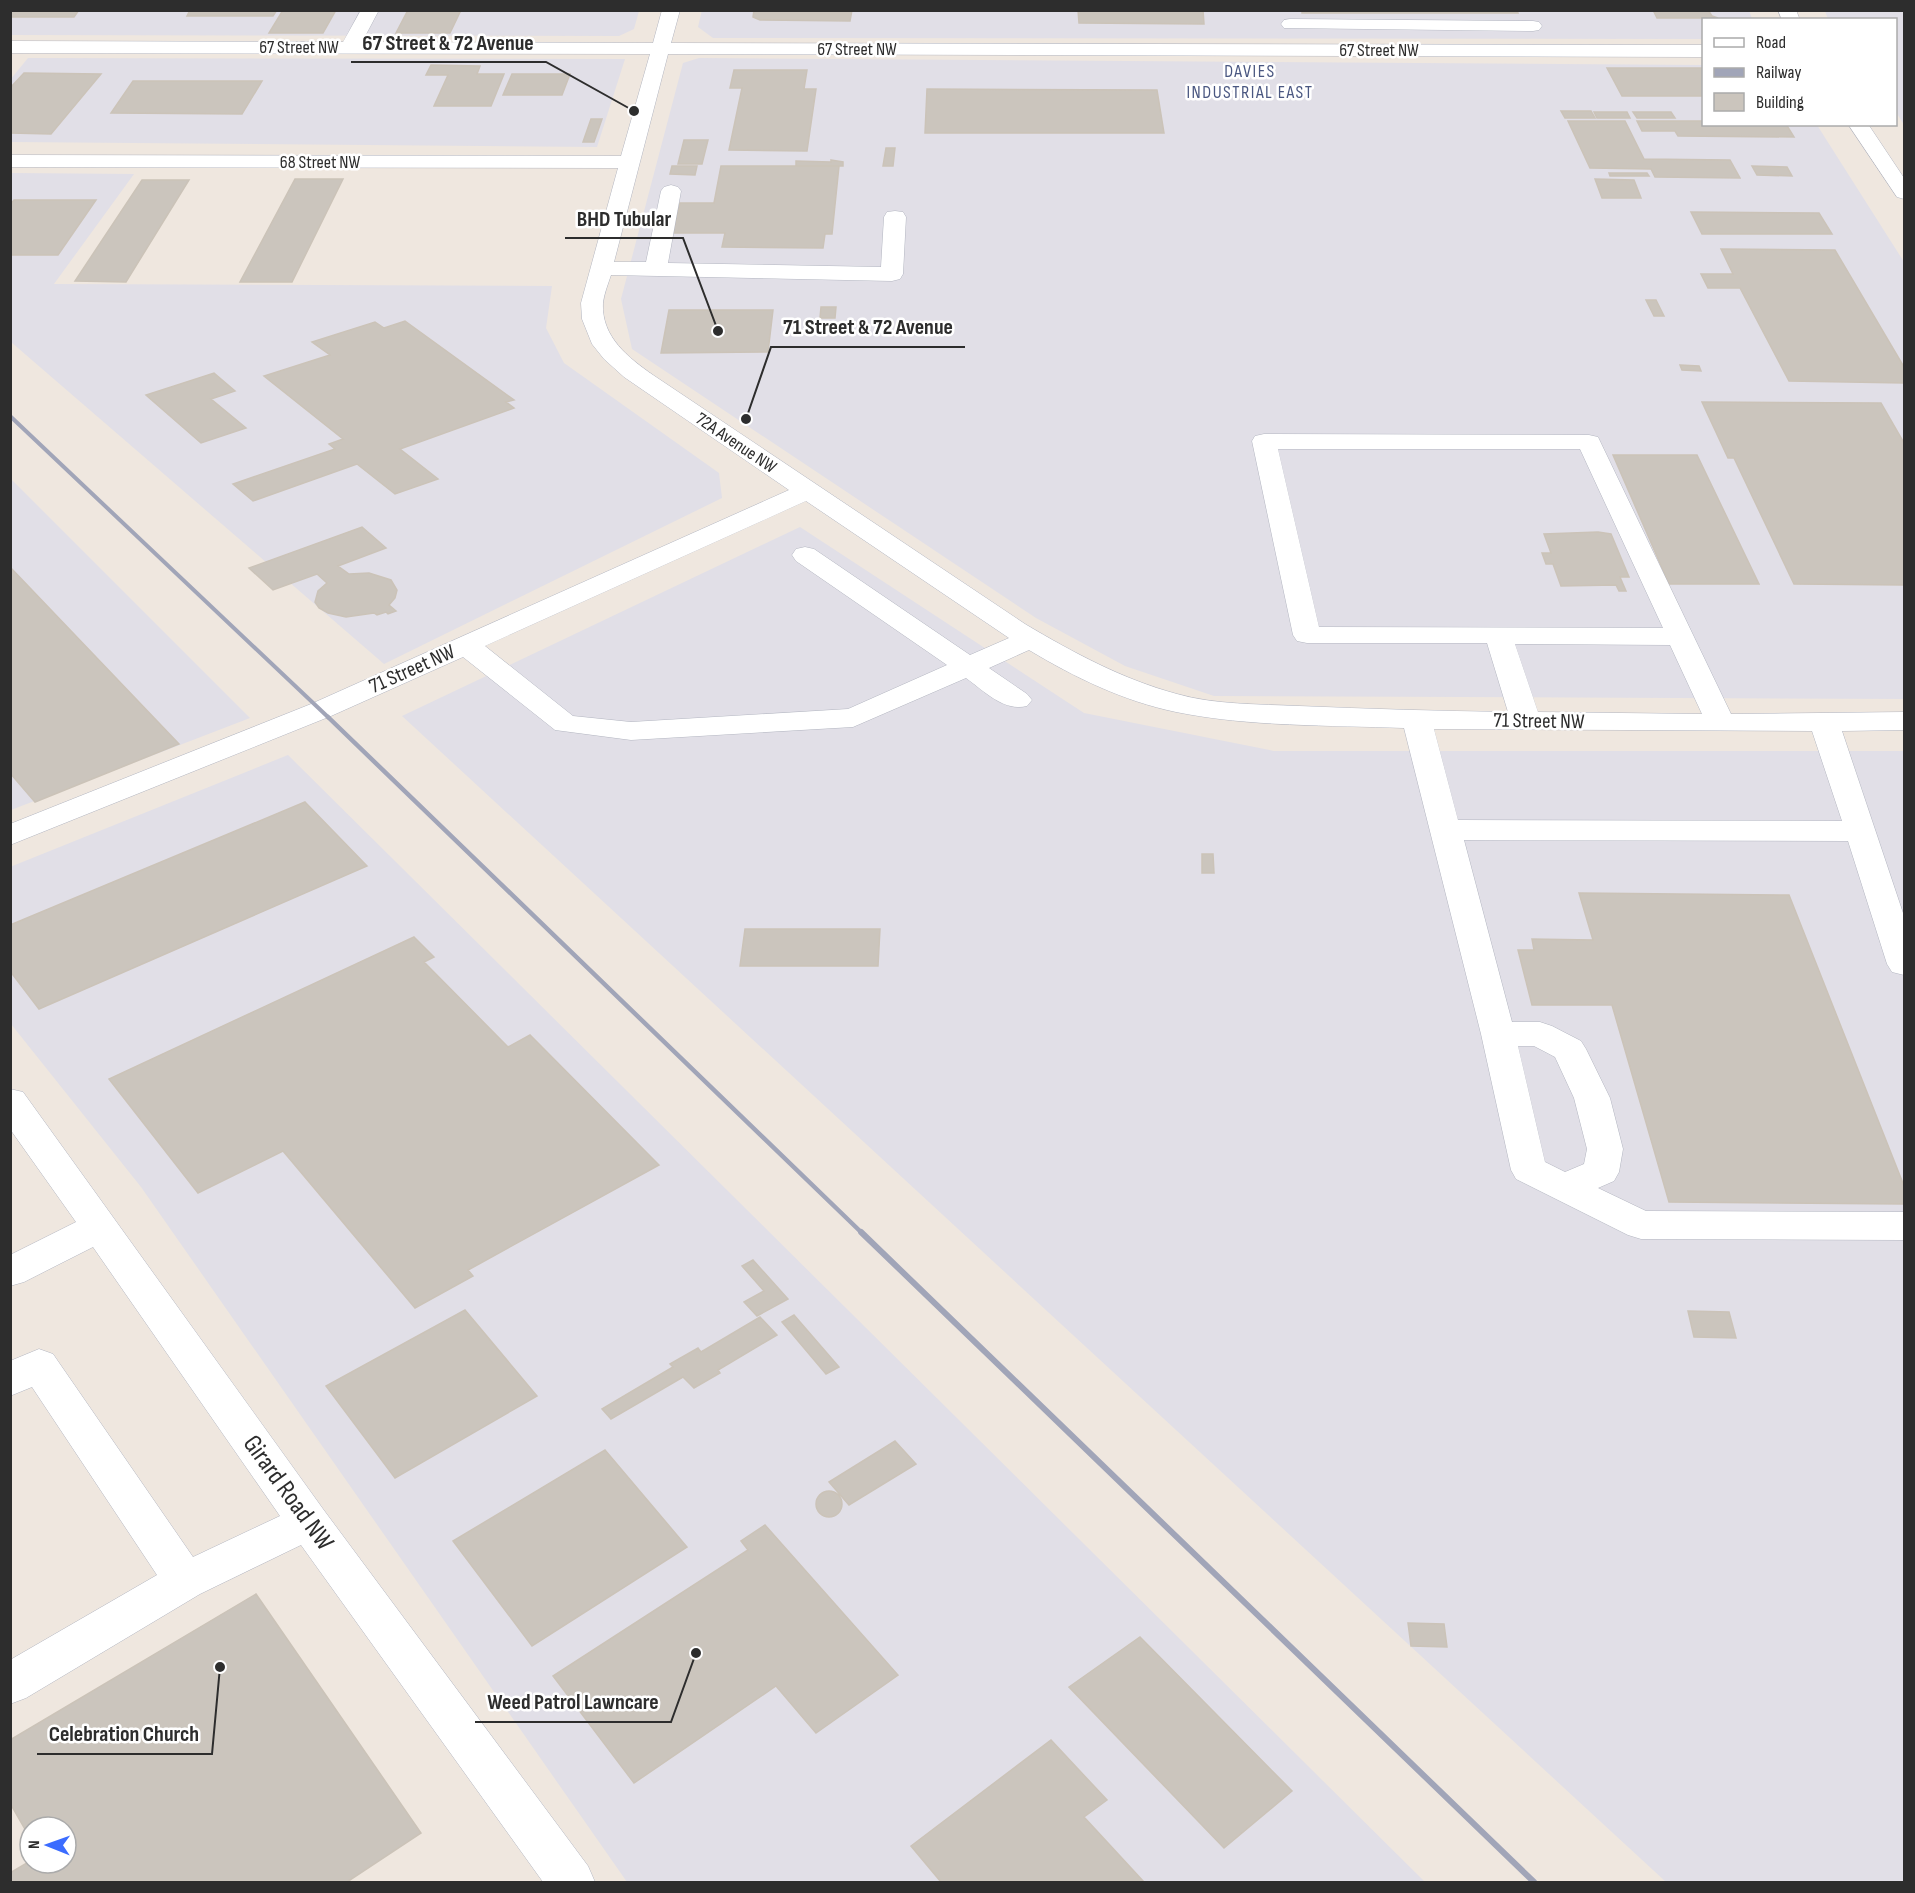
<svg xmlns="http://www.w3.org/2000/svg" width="1915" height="1893" font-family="'Sofia Sans Condensed',sans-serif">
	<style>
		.industrial { fill: #e1dfe7 }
		.building { fill: #cbc5bd; stroke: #cbc3b8; stroke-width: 1.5 }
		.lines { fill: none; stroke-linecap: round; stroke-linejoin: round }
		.minor-casing { stroke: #b3b6c1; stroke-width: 1 }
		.minor { fill: #fff; fill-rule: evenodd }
		.rail-far2 { stroke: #a1a5b8; stroke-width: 4 }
		.rail-far1 { stroke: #a1a5b8; stroke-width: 4.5 }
		.rail { stroke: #a1a5b8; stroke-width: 6 }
		.labels { text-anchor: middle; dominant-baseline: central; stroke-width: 5; stroke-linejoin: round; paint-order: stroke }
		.far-street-label { font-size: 18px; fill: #2d2d2d; stroke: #fff }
		.far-neighbourhood-label { font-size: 18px; letter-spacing: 1.5px; fill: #4a5781; stroke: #fff }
		.street-label { font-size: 21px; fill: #2d2d2d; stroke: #fff }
		.near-street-label { font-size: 26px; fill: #2d2d2d; stroke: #fff }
		.leader { fill: none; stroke: #2d2d2d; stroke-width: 2 }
		.callout-dot { fill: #2d2d2d; stroke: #fff; stroke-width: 2 }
		.callout-label { font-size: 22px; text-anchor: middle; font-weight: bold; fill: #2d2d2d; stroke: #fff; stroke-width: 5; stroke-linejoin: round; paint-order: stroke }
	</style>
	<rect width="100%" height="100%" fill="#efe7df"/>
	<!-- industrial -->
	<path class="industrial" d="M11 10 639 11 634 29 619 36 11 35Z
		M702 10H1749L1752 19 1704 20 1703 39 713 38 698 27Z
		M1825 11H1904V125L1896 112V20L1828 19Z
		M28 58 625 59 597 147 11 142 10 80Z
		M699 58 1703 65 1704 124 1817 125 1904 262V699L1214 696 1125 666 1036 618 632 349 621 299 683 63Z
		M11 173 134 174 54 284 552 286 546 328 564 363 719 473 722 498 384 664 11 342Z
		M11 479 250 718 11 810Z
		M800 527 1084 713 1274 751H1904V1882H1666L402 716Z
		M288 755 1425 1882H627L141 1187 11 1024 10 867Z"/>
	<!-- building -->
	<path class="building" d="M10 10H79L74 17H10Z
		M190 10H277L273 16H187Z
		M283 10H336L323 33H269Z
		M408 10H461L450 33H396Z
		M754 10H852L850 21 760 20 753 17Z
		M1078 10H1203L1204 24 1079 23Z
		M1302 10H1517L1518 13H1302Z
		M1653 10H1708L1712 16 1718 18H1657Z
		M431 65 480 66 477 74H504L491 106H434L448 75H426Z
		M1607 68H1704V96H1622Z
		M734 70H807L804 89H816L807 151 729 150 742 88H730Z
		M24 73 101 74 51 134 10 133V88Z
		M512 74H570L562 95H503Z
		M133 81H262L242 114 111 113Z
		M927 89 1157 90 1164 133H925Z
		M1561 111H1591L1595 118H1565Z
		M1594 112H1627L1630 118H1597Z
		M1633 112H1671L1675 118H1637Z
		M591 119H602L594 142H583Z
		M1568 121H1625L1644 159 1730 160 1740 178 1655 177 1651 169 1590 168Z
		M1637 121H1704V124H1786L1794 137 1678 136 1675 131H1642Z
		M684 140H708L702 164H678Z
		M886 148H895L893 166H883Z
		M831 160 843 162V166H796V161L831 162Z
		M672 166H697L695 175 670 174Z
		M721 166H839L832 234H825L823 248 722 247 725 233H673L680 203H714Z
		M1752 166 1787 167 1792 176 1757 175Z
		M1609 173H1647L1649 176H1610Z
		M295 179H343L292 282H240Z
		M1595 179 1634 180 1641 198H1602Z
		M142 180H189L126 282 75 281Z
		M14 200H96L58 255H10V205Z
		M1691 212 1819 213 1832 234H1702Z
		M1721 249 1835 250 1904 367V383L1789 381 1740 288H1708L1701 274H1733Z
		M1646 300H1656L1664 316H1654Z
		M821 307H836L835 318H820Z
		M669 310H773L768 352 661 353Z
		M405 321 514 400 506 402 514 408 400 449 438 479 395 494 357 464 253 501 233 484 335 449 329 444 343 439 264 376 330 355 312 342 375 322 384 328Z
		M1680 365 1699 366 1701 371 1682 370Z
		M214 373 235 391 211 399 246 428 201 443 146 395Z
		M1702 402 1881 403 1904 443V585L1794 584 1734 458H1728Z
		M1613 455H1697L1759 584H1669Z
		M362 527 386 548 338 566 349 574 369 573 391 580 397 590 395 598 389 605 396 611 388 614 386 612 377 615 374 613 346 617 328 613 319 608 315 602 318 591 327 583 317 574 273 590 249 568Z
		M1598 532 1611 534 1629 577H1620L1626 591H1619L1616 585 1561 586 1553 564H1546L1542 553H1551L1544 534Z
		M10 567 179 744 35 802 10 773Z
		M305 802 367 866 39 1009 10 971V925Z
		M1202 854H1213L1214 873H1202Z
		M1579 893 1789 895 1904 1186V1204L1669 1202 1612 1005H1532L1518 950H1534L1532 939 1593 940Z
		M745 929H880L878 966H740Z
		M414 937 434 957 424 962 508 1047 530 1035 659 1165 468 1270 473 1276 415 1308 283 1151 198 1193 109 1079Z
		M753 1260 788 1299 757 1316 744 1302 764 1291 742 1266Z
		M465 1310 537 1396 395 1478 326 1386Z
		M1688 1311 1729 1312 1736 1338 1694 1337Z
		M794 1315 839 1367 826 1374 782 1322Z
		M760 1317 777 1335 718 1370 720 1373 694 1388 683 1377 611 1419 602 1409 673 1367 670 1364 698 1348 701 1352Z
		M895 1441 916 1464 849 1505 829 1482Z
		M605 1450 687 1547 532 1646 453 1541Z
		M816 1504a13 13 0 1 1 26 0a13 13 0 1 1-26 0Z
		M765 1525 898 1675 816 1733 776 1686 634 1783 553 1676 748 1550 741 1541Z
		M256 1594 421 1833 347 1882H10V1873L30 1861V1863H66V1827H30V1838L10 1803V1740Z
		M1408 1623 1444 1624 1447 1647 1411 1646Z
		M1140 1637 1292 1791 1224 1848 1069 1687Z
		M1051 1740 1107 1800 1084 1817 1144 1882H941L911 1846Z"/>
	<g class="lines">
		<!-- minor casing -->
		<g class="minor-casing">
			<path id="minor" d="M361 10H379L362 42 653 43 662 10H680L671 43 1704 45V57L668 54 614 262H646L661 191 664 187 671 185 678 187 681 191 668 263 881 267 884 217 887 212 895 211 903 212 906 217 903 274 900 279 892 281 611 275C608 284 604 294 603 303 601 337 629 358 653 375L1025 624C1074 653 1122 679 1177 694 1216 705 1259 704 1299 706 1369 709 1439 711 1508 712L1487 643H1307L1297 641 1293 635 1252 441 1255 436 1264 434 1589 435 1598 437 1731 714 1904 712V730L1842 731 1904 916V975L1892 972 1887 964 1848 841 1464 840 1512 1022H1540L1552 1026 1581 1041 1586 1049 1610 1098 1623 1149 1619 1172 1614 1181 1598 1188 1646 1211 1904 1212V1240L1641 1239 1628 1235 1516 1179 1511 1170 1481 1034 1404 728C1329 725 1250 727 1176 712 1123 701 1074 677 1029 650L989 668 1027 694 1032 700 1027 706C1004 712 984 691 966 678L853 727 631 740 555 730 463 657 331 716 10 845V824L311 704 789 490 624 377 604 359 592 344 582 319 581 303 618 168 10 167V155L621 156 650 54 10 53V41L343 42ZM1278 449H1580L1663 628 1319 627ZM806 501 1009 638 970 655 814 549 805 547 796 549 792 555 796 561 947 665 848 709 631 722 573 716 485 646ZM1515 644 1670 645 1702 714 1538 712ZM1434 729 1812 731 1842 821 1458 820ZM1518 1046H1534L1555 1057 1574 1098 1587 1149 1584 1164 1565 1172 1545 1162Z
				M1778 10H1796L1800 20H1782Z
				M1290 19 1533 21 1539 22 1542 26 1539 30 1533 31 1284 28 1281 24 1284 20Z
				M1848 124H1868L1904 178V199L1897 197Z
				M10 1089 23 1092 323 1509 588 1866 595 1882H543L301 1545 200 1594 26 1698 10 1704V1660L157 1575 32 1387 10 1396V1361L39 1349 53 1354 193 1557 280 1516 93 1247 24 1282 10 1286V1255L76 1222 10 1129Z"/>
		</g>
		<!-- minor -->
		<use href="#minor" class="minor"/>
		<!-- rail-far2 -->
		<path class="rail-far2" d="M10 416 329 718"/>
		<!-- rail-far1 -->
		<path class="rail-far1" d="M328 717 863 1234"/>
		<!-- rail -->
		<path class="rail" d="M861 1232 1534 1882"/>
	</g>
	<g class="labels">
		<!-- far-street labels -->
		<g class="far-street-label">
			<text x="299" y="47">67 Street NW</text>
			<text x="857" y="49">67 Street NW</text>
			<text x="1379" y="50">67 Street NW</text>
			<text x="320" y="162">68 Street NW</text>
			<text transform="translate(736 443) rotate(34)">72A Avenue NW</text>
		</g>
		<!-- far-neighbourhood labels -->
		<g class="far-neighbourhood-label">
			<text x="1250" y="71">DAVIES<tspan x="1250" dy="21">INDUSTRIAL EAST</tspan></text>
		</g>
		<!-- street labels -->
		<g class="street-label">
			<text transform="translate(412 669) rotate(-24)">71 Street NW</text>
			<text transform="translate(1539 721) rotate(1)">71 Street NW</text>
		</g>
		<!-- near-street labels -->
		<g class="near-street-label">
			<text transform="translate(288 1493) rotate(54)">Girard Road NW</text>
		</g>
	</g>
	<!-- callouts -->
	<path class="leader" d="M634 111L546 62H351M718 331L683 238H565M746 419L771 347H965M696 1653L671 1722H475M220 1667L212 1754H37"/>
	<g class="callout-dot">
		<circle cx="634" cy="111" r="6"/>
		<circle cx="718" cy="331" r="6"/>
		<circle cx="746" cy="419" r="6"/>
		<circle cx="696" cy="1653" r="6"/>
		<circle cx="220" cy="1667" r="6"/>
	</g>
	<g class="callout-label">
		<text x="448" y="50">67 Street &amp; 72 Avenue</text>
		<text x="624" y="226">BHD Tubular</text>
		<text x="868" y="334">71 Street &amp; 72 Avenue</text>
		<text x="573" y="1709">Weed Patrol Lawncare</text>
		<text x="124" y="1741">Celebration Church</text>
	</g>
	<!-- border -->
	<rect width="1915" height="1893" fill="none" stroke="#2d2d2d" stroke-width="24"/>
	<!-- legend -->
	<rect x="1702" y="18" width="195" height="108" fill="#ffffff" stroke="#ababab" stroke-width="1.5"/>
	<rect x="1714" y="38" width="30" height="9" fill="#ffffff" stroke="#ababab" stroke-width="1.5"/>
	<text x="1756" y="48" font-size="18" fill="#2d2d2d">Road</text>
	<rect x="1714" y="68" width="30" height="9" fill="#a1a5b8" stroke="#ababab" stroke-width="1.5"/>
	<text x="1756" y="78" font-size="18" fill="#2d2d2d">Railway</text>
	<rect x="1714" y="93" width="30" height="18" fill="#cbc5bd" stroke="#ababab" stroke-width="1.5"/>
	<text x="1756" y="108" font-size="18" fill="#2d2d2d">Building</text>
	<!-- north arrow -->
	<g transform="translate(48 1845) rotate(271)"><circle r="28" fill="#ffffff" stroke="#ababab" stroke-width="1.5"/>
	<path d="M0-4.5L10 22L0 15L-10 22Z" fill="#3b6cff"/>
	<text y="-9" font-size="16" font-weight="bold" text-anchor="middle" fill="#2d2d2d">N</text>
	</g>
</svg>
